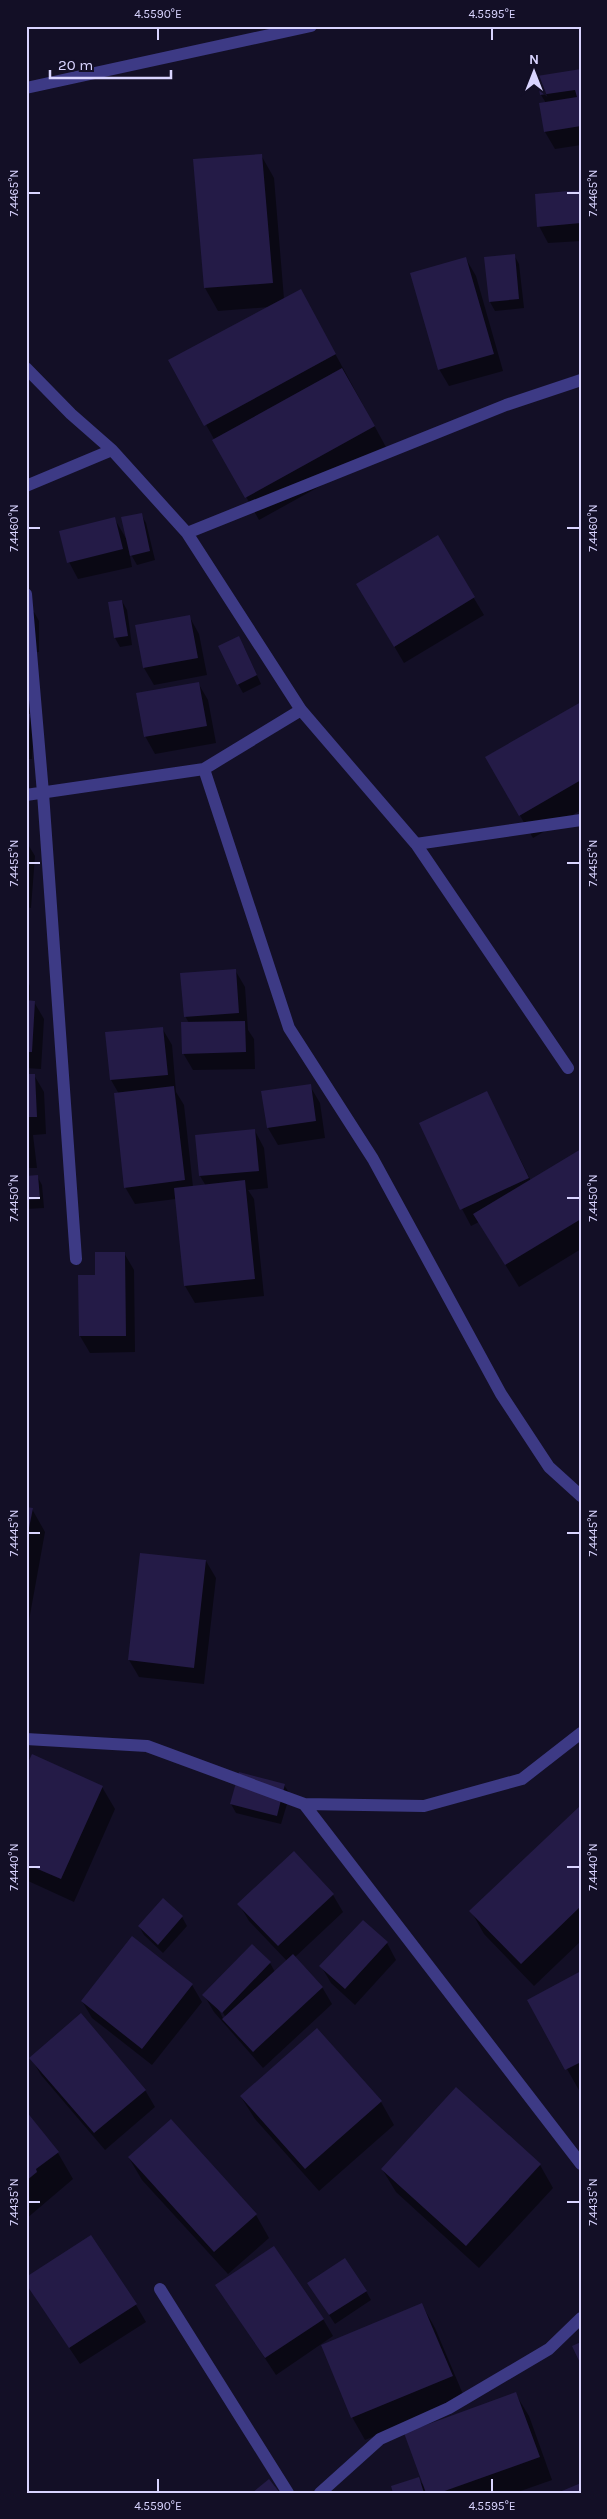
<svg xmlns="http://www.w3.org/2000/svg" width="607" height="2519" font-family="Karla,sans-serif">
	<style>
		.shadow { fill: #0007; fill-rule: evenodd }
		.building { fill: #241b47 }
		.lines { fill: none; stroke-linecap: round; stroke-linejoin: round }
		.street { stroke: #3d3a85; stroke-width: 12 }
		.ticks { fill: none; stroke: #d9d4ff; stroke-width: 2 }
		.neatline { fill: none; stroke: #d9d4ff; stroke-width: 2 }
		.ticks-label { font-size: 12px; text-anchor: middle; fill: #d9d4ff }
	</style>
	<rect width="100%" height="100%" fill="#130f26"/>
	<!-- shadow -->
	<path class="shadow" d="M581 70V145L555 149 545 132 546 103 541 95 539 77Z
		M261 155 274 178 284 299 313 313 387 449 259 520 170 360 270 307 218 311 205 288Z
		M581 192V241L548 243 539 226Z
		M514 255 519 264 524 308 495 311 490 302Z
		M466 259 476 276 503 371 449 386 439 369Z
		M141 514 146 523 155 560 137 565 129 551 132 567 78 579 69 562 114 518 127 540Z
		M437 537 484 615 404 663 368 602Z
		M122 601 127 610 132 645 120 647 115 638 109 603Z
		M26 612H34L39 621V652H26Z
		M189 616 199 634 207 675 154 685 144 668Z
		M244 647 261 684 243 693 238 684Z
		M198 683 208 700 216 743 155 754 145 736Z
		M581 703V810L533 838 486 757Z
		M26 715H29L34 724 32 759H26Z
		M26 841 35 856 31 908 26 907Z
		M235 970 245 987 248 1030 254 1039 255 1069 193 1070 183 1053 189 1023 185 1016Z
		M26 978 30 986V1002H34L44 1019 41 1069 26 1068Z
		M162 1028 172 1045 176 1092 184 1105 193 1187 206 1186 200 1176 255 1131 264 1148 268 1188 248 1190 254 1199 264 1296 195 1303 185 1286 176 1199 135 1204 125 1187 119 1094 111 1080 106 1033Z
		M34 1075 44 1092 46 1134 33 1135 37 1168H26V1076Z
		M310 1086 320 1103 325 1138 278 1145 268 1128Z
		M487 1093 531 1181 581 1150V1249L519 1287 479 1222 471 1226 462 1209Z
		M37 1176 42 1185 44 1208 26 1209V1177Z
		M124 1253 134 1270 135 1352 90 1353 80 1336Z
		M26 1508 32 1509 45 1532 26 1637Z
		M141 1555 206 1561 216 1578 204 1684 139 1677 129 1660Z
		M26 1770 102 1787 115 1809 74 1902 26 1880Z
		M284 1785 290 1794 281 1824 236 1813 231 1804Z
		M581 1806V1941L534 1986 484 1934 471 1911Z
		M294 1853 333 1895 343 1912 294 1958 322 1987 332 2004 263 2068 214 2012 204 1995 270 1963 275 1972 287 1961 249 1921 239 1904ZM220 2007 226 2018 224 2020 218 2009Z
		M182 1917 187 1926 163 1953 144 1935 139 1926Z
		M387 1943 396 1960 355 2005 331 1983 321 1966Z
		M581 1972V2092H580L528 2000Z
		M192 1985 202 2002 152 2065 92 2018 82 2001Z
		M317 2030 381 2102 394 2125 319 2191 255 2119 241 2097Z
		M31 2058 145 2090 155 2107 105 2150 41 2075Z
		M26 2113 58 2153 73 2179 26 2219Z
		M129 2158 256 2215 269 2238 228 2274 142 2180Z
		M540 2165 553 2188 479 2268 396 2192 382 2169Z
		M217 2286 323 2319 333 2336 276 2375Z
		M366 2291 371 2300 335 2324 314 2292Z
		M35 2297 136 2305 146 2322 80 2364Z
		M422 2305 435 2328 465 2399 365 2440 352 2417Z
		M515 2393 529 2416 552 2480 515 2493H394L418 2479 425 2487Z"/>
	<!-- building -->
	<path class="building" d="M581 69V126L544 132 539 103 577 97 575 90 540 95 537 76Z
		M262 154 273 283 204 288 193 159Z
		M581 190V223L537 227 535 194Z
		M515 254 519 299 489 302 484 257Z
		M466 257 494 354 438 370 410 273Z
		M301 289 336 354 204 426 168 360Z
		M342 368 375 426 245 498 212 440Z
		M142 513 150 551 130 556 121 517Z
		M115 517 123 549 67 563 59 531Z
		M438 535 475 597 394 647 356 584Z
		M122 600 128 636 114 638 108 602Z
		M190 615 198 658 143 668 135 625Z
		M239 636 257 675 237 685 218 646Z
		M199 682 207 726 144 737 136 693Z
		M581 702V780L519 816 485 757Z
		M26 714H30L28 750H26Z
		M236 969 239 1013 184 1017 180 973Z
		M26 1000 35 1001 32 1052H26Z
		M245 1021 246 1052 182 1054 181 1022Z
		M163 1027 168 1075 110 1080 105 1032Z
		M26 1074H35L37 1117H26Z
		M311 1084 316 1121 267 1128 261 1091Z
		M174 1086 185 1180 124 1188 114 1093Z
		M487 1091 529 1178 460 1210 419 1123Z
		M255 1129 259 1171 199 1176 195 1135Z
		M581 1149V1219L505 1265 473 1214Z
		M38 1175 40 1199 26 1200V1176Z
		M245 1180 255 1279 184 1286 174 1188Z
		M95 1252H125L126 1336H79L78 1275H95Z
		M26 1507 33 1508 27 1538H26Z
		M140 1553 206 1560 194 1668 128 1660Z
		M32 1754 103 1786 61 1879 26 1864V1767Z
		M239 1772 285 1784 277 1816 230 1804Z
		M581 1805V1906L521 1964 469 1911Z
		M294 1851 334 1894 278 1946 237 1904Z
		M163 1898 183 1916 158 1945 138 1926Z
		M363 1920 388 1942 345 1989 319 1966Z
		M132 1936 193 1984 142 2049 81 2001Z
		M252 1944 271 1962 222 2013 202 1995Z
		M293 1954 323 1987 253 2052 222 2019Z
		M581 1971V2062L565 2070 527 2000Z
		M81 2013 146 2090 94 2133 29 2058Z
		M317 2028 382 2101 305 2169 240 2096Z
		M456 2087 541 2164 466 2246 381 2169Z
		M26 2111 59 2152 36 2169 37 2172 26 2181Z
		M171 2119 257 2214 214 2252 128 2157Z
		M91 2235 137 2304 69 2348 26 2284V2277Z
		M274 2246 324 2319 265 2358 215 2285Z
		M345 2258 367 2291 329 2315 307 2283Z
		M422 2303 453 2376 351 2418 321 2345Z
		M581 2342V2365L572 2346Z
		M516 2392 540 2457 439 2493H426L404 2433Z
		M419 2477 424 2493H393L391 2486Z
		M269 2479 280 2493H252Z
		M581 2483V2493H557Z"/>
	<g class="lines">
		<!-- street -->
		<path class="street" d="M26 88 311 26
			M26 368 71 414 112 450 187 533 301 710 416 844 568 1068
			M26 486 112 450
			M187 533 506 405 581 380
			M26 594 43 793 76 1259
			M204 769 289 1028 373 1159 501 1394 549 1467 581 1496
			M26 795 204 769 301 710
			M416 844 581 820
			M26 1739 147 1746 304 1804 424 1806 522 1779 581 1733
			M304 1804 581 2164
			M160 2289 288 2493
			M320 2493 380 2439 449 2408 549 2349 581 2318"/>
	</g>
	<!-- ticks -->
	<path class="ticks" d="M158 28V40M492 28V40M28 193H40M567 193H580M28 528H40M567 528H580M28 863H40M567 863H580M28 1198H40M567 1198H580M28 1533H40M567 1533H580M28 1867H40M567 1867H580M28 2202H40M567 2202H580M158 2479V2492M492 2479V2492"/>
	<!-- border -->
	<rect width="607" height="2519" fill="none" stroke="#130f26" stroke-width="55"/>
	<!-- north arrow -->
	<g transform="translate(534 72)" stroke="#130f26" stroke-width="4" paint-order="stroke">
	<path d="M0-4L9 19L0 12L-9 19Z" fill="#d9d4ff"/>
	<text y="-8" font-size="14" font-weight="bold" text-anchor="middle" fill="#d9d4ff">N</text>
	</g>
	<!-- scale -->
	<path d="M50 70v8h121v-8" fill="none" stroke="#d9d4ff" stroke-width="2.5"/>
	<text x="58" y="70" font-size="15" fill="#d9d4ff" stroke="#130f26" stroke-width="4" paint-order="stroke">20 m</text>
	<rect x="28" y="28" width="552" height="2464" class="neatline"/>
	<g class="ticks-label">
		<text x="158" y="18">4.5590°E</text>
		<text x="492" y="18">4.5595°E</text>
		<text transform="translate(14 193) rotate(-90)" y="4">7.4465°N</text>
		<text transform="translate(593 193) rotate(-90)" y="4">7.4465°N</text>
		<text transform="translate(14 528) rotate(-90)" y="4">7.4460°N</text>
		<text transform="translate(593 528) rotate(-90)" y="4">7.4460°N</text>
		<text transform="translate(14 863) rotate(-90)" y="4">7.4455°N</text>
		<text transform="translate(593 863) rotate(-90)" y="4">7.4455°N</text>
		<text transform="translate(14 1198) rotate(-90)" y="4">7.4450°N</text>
		<text transform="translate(593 1198) rotate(-90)" y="4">7.4450°N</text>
		<text transform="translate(14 1533) rotate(-90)" y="4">7.4445°N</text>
		<text transform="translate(593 1533) rotate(-90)" y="4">7.4445°N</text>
		<text transform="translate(14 1867) rotate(-90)" y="4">7.4440°N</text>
		<text transform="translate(593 1867) rotate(-90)" y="4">7.4440°N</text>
		<text transform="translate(14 2202) rotate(-90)" y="4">7.4435°N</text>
		<text transform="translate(593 2202) rotate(-90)" y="4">7.4435°N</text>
		<text x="158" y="2510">4.5590°E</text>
		<text x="492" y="2510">4.5595°E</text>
	</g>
</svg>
